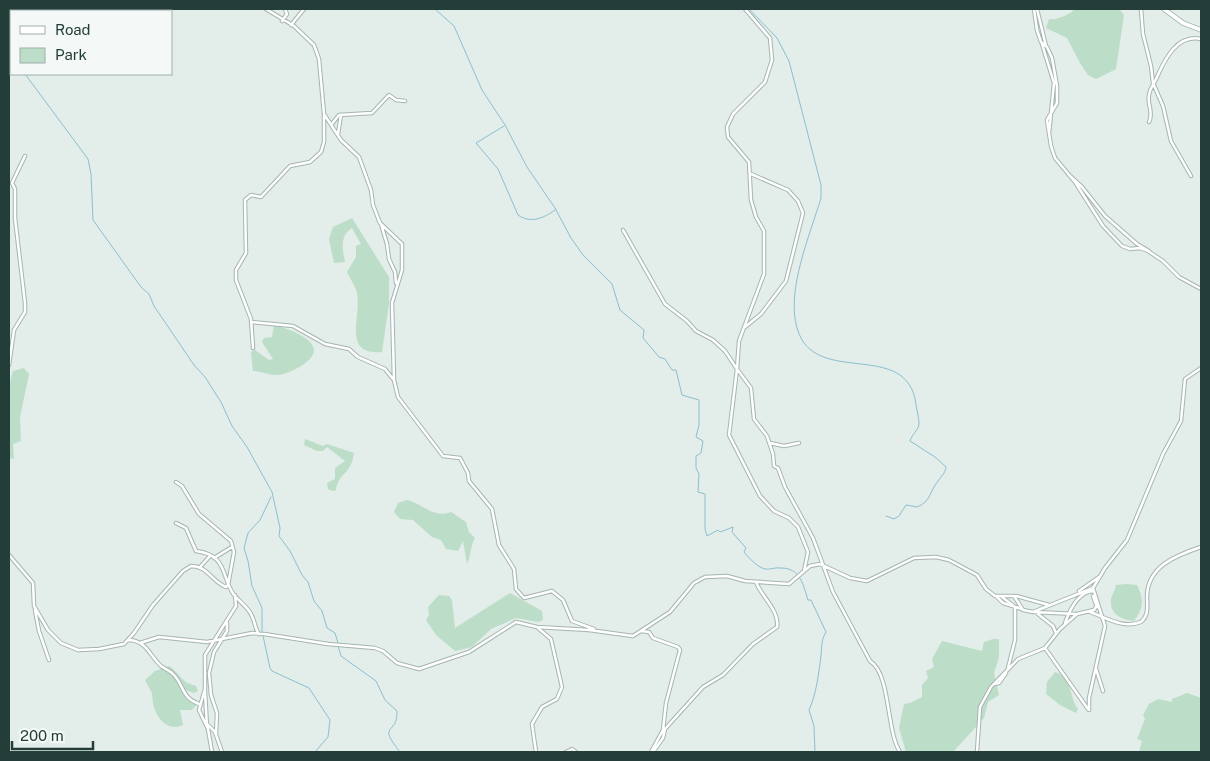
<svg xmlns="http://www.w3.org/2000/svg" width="1210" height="761" font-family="'Public Sans',sans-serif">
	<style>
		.green { fill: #bcddc8 }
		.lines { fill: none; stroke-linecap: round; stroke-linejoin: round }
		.stream { stroke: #8cbfd0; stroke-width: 1 }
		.street-casing { stroke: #a6b5b1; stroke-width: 4.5 }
		.secondary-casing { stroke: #a1b8b2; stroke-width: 5.5 }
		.street { stroke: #fff; stroke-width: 2.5 }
		.secondary { stroke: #fff; stroke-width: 4 }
	</style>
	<rect width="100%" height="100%" fill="#e3ede9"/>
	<!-- green -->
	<path class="green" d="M1075 9H1119L1124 15 1116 69 1096 79 1088 75 1080 63 1067 38 1046 28 1049 19C1058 20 1069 15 1075 9Z
		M352 218 389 277V304L382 352C341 356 362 316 357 293 355 286 350 278 347 272L356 257V246L361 244 352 228C340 235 342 249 345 262L334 263 329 239 333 227Z
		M274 325C293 330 335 345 301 366 295 370 284 375 276 375 269 375 260 371 253 371L251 352 255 350 269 360 273 359 262 342 264 338 272 337Z
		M24 368 29 374 20 417 21 441 13 444 14 459 9 458V386L13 371Z
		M305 439 323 446 327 444 354 453C351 475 338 473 336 490L333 491 328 489 327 483 335 479V468L345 461 327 447 323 451H317L304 445Z
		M407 500C422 503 433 519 451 512L466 522 469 532 475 538C470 547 471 555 467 564L463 541 458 551 446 549 441 540 432 537 413 520 400 519 394 512 398 503Z
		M1126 584 1137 585C1144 599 1144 608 1134 621 1123 620 1110 615 1111 601 1111 596 1115 591 1116 585Z
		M510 593 542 611 543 620 538 622 516 618 491 629 472 647 455 651 436 635 426 620 429 615 428 607 439 595 449 596 452 600 455 628Z
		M993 639H999V657L994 673 999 695 988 702 984 718 953 752H906L899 728 904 704 910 703 922 697V685L928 678 926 671 934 667 932 659 942 641 982 651 984 642Z
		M169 666C183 676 179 681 196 686L198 691 194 693 183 689 190 698 198 703 192 710H180L183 725C167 732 156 718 153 703 152 699 153 695 151 691 149 687 147 684 145 680L155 671Z
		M1055 672C1073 678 1069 697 1078 709L1076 713 1060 705 1046 694 1047 682Z
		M1187 693 1201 698V752H1139L1142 741 1137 739 1145 719 1143 715 1149 704 1158 699 1172 702V699Z"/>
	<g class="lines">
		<!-- stream -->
		<path class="stream" d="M28 9 31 11
			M435 9 454 26 482 90 505 125 527 167 555 208 571 238 583 255 612 284 620 310 644 330 643 338 659 357 665 359 672 370H676L682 395 699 400V425L696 437 703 441 701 453 696 456V468L699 474 698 492 705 494V529L707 536 718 530 720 532 733 527 732 532 746 548 744 552C749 558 757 567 765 569 770 570 775 567 781 568 800 568 803 584 808 600H811L826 632C821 640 822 646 821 655 819 673 816 695 809 710L814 726 815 752
			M749 9 777 38 789 61 821 185V198C810 235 786 290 797 328 814 389 908 337 916 405 917 411 919 418 919 424 918 431 912 434 910 441L935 457 946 467C945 474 942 475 938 481 930 490 931 502 917 507L906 505 899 516 894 519 886 516
			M62 11 64 9
			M9 73 11 70
			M25 74 88 159 91 174 93 220 141 287 149 294 154 306 194 365 205 377 221 402 232 426 247 447 272 492 280 528 279 536 290 551 302 575 308 582 314 601 322 611 327 628 335 633 338 643
			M504 126 476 143 498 169 518 215C531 224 544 218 555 210
			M271 497 260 520 248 533 244 548 248 561 252 586 262 608V631L270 668 272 671 309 688 330 720 328 737 315 752
			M338 646 341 656 376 681 385 700 397 711C398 736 376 722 400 752"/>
		<!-- street casing -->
		<g class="street-casing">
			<path id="street" d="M266 9 294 26 314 45 319 59 324 114 341 140 359 157 371 190 373 205 380 223 402 244V270L392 303 394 380 398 397 443 456 460 458 468 473 469 481 492 509 499 545 514 569 516 589 524 598 552 591 563 600 572 621 594 629
				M745 9 770 38 772 60 765 82 733 114 727 127 728 137 749 162 751 200 756 217 764 231V274L739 341 737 369 751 388 754 419 767 436 773 454 774 466 778 468 785 487 813 538 833 592 870 661C891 674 886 731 900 752
				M1034 9 1037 30 1041 42 1047 47 1052 58 1057 86V103L1047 120 1051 146 1055 158 1075 182 1103 226 1122 246 1130 249 1140 248 1148 251 1163 261 1179 277 1201 289
				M1037 9 1046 46
				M1141 9 1143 34 1151 66 1153 83 1163 106 1171 141 1191 176
				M282 21 287 14 285 9
				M291 25 304 9
				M1042 44 1054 83 1049 134
				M1149 122C1154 112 1147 105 1149 95 1150 87 1155 83 1157 77 1165 59 1177 34 1201 39
				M331 125 339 115 372 113 389 95 396 100 405 101
				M338 134 341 115
				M1069 175 1082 187 1105 216 1137 244 1149 251
				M381 224 387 244 389 259 395 272 396 283
				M623 230 665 304 687 321 696 331 713 340 725 351 737 369 729 435 760 496 774 511 789 518 798 527 808 552 804 571
				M252 322 293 326 325 344 349 349 358 357 385 369 393 379
				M745 327 761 314 786 281 803 213 798 201 788 190 751 174
				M253 348 251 319 236 280V270L246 253 245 200 251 195 261 197 290 166 310 162 321 152 324 142V115
				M9 365 14 330 25 312V303L15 218V189L12 183 25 156
				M770 443 784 446 799 443
				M176 482 182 486 199 514 231 541 234 552 228 585
				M176 523 186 528 196 551C228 555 221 577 234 595 240 602 249 608 252 616 255 622 255 629 259 634
				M9 555 33 583 34 606 48 630 61 643 78 650 99 649 124 644 134 633 153 605 183 571 191 566C208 566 212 582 226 587L228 585
				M214 558 232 547
				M200 567 210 556
				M1079 591 1099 577
				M1016 596 1049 605
				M1093 596 1097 607
				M997 597 1003 603 1022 609
				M1002 597 1015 607V640L1008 668
				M35 610 39 631 49 660
				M1034 612 1076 614
				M1090 612C1107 618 1123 629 1141 622 1149 615 1147 607 1147 597 1147 566 1177 555 1201 547
				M1038 614 1053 626 1056 633
				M1065 623C1070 609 1078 592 1093 591
				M641 631 649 632 653 638 678 647 680 650 666 703 663 730 651 752
				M128 640C146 640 150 656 161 666 165 669 171 671 174 675 185 687 181 697 199 704
				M140 643 159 637 207 642 252 633 264 634 328 644 375 648 383 651 397 663 419 669 469 652 516 622 537 627 589 630 633 636 670 612 694 583 705 577 727 576 745 581 789 584 810 566 820 564 850 578 867 581 914 558 936 557 949 560 977 575 986 589 995 596H1014L1023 610 1033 612 1093 588 1105 568 1127 540 1163 454 1181 421 1185 379 1201 368
				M1045 648 1088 709
				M1096 669 1103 691
				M209 673 211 695 217 713 216 734
				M209 673 214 652 227 631V623
				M994 684 999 683 1006 673
				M205 691 207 727
				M1089 710V698L1105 626 1098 604
				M207 724 215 732 222 752
				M212 752 208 729 199 710 205 689V655L236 606 235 595
				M536 752 532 724 542 707 557 699 562 687 551 639 538 628
				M566 752 572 749 576 752
				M653 752 663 738 665 729 703 687 723 675 753 644 777 627C780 611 761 596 756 582
				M977 752 980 707 991 687 1018 659 1045 648 1060 629 1077 614 1094 610 1098 604 1093 588"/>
		</g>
		<!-- secondary casing -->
		<g class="secondary-casing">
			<path id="secondary" d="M1164 9 1183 23 1201 30
				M15 11 17 9
				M9 17 11 15"/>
		</g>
		<!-- street -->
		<use href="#street" class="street"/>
		<!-- secondary -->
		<use href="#secondary" class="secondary"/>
	</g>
	<!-- border -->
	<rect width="1210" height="761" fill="none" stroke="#233e39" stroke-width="20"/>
	<!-- legend -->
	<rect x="10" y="10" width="162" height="65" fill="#f4f9f7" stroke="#a0aeab"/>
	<rect x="20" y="26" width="25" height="8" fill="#ffffff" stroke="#a0aeab"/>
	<text x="55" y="35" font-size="15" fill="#233e39">Road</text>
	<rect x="20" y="48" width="25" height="15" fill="#bcddc8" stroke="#a0aeab"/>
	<text x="55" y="60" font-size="15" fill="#233e39">Park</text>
	<!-- scale -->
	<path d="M12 741v8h81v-8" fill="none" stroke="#233e39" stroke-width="2.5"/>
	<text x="20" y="741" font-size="15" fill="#233e39" stroke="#f4f9f7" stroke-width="4" paint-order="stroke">200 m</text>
</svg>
